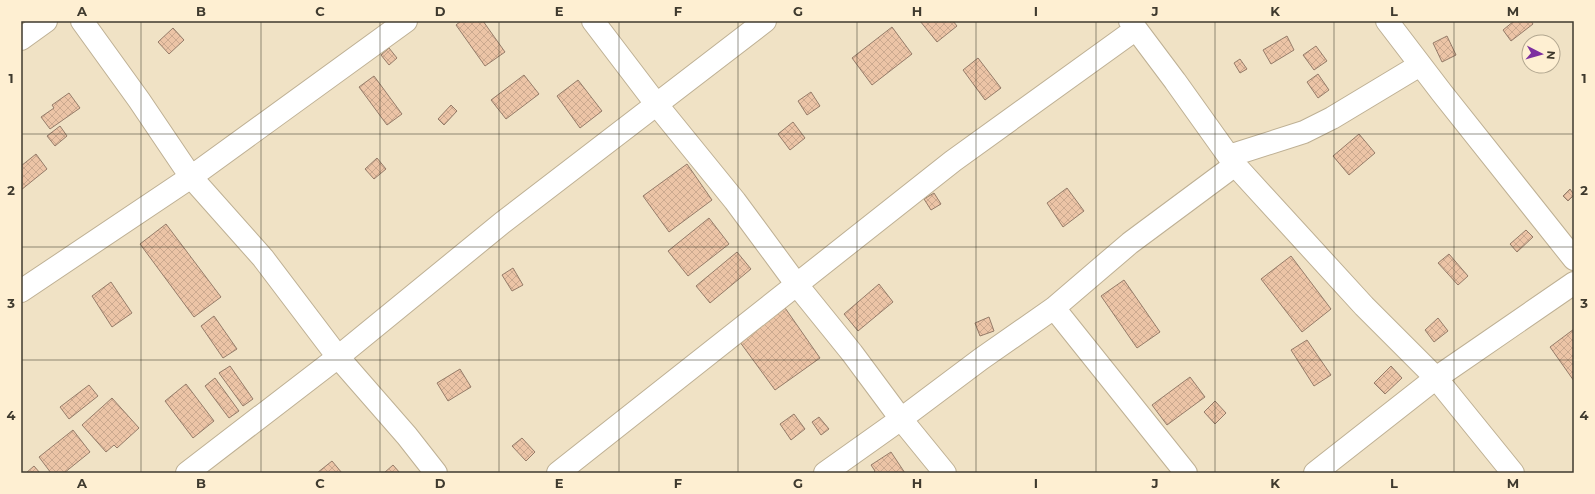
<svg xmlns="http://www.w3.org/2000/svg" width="1595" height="494" font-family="Montserrat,sans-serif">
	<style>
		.building { fill: url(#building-cross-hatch); stroke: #957c69 }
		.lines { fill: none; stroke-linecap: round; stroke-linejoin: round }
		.street-casing { stroke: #beb094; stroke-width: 24 }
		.street { stroke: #fff; stroke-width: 22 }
		.grid { fill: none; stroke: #3f3a2e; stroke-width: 1; stroke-opacity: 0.55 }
		.neatline { fill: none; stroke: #3f3a2e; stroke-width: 1.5 }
		.grid-label { font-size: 13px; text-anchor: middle; font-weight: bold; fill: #3f3a2e }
	</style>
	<defs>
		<pattern id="building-cross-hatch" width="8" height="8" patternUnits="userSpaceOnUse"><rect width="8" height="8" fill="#ecc4a6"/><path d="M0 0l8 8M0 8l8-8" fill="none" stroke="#cba98f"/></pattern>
	</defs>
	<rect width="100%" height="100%" fill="#f0e2c5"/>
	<!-- building -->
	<path class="building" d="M461 21H483L505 52 485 66 456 25Z
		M920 21H953L957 26 937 42Z
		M1514 21H1531L1533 24 1511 41 1503 30Z
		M892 27 912 54 872 85 852 58Z
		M173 28 184 40 169 54 158 42Z
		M1287 36 1294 50 1271 64 1263 50Z
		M1447 36 1456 55 1442 62 1433 43Z
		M1316 46 1327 61 1314 70 1303 55Z
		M389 48 397 58 389 65 381 55Z
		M978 58 1001 88 985 100 963 70Z
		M1240 59 1247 69 1240 73 1234 63Z
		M1318 74 1329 90 1318 98 1307 82Z
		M524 75 539 94 506 119 491 100Z
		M374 76 402 114 387 125 359 87Z
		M578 80 602 111 580 128 557 96Z
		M811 92 820 106 807 115 798 101Z
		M69 93 80 108 50 129 41 117 54 108 52 105Z
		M451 105 457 111 444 125 438 119Z
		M793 122 805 138 790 150 778 134Z
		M60 126 67 136 55 146 47 136Z
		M1359 134 1375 153 1349 175 1333 156Z
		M36 154 47 169 21 190V166Z
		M377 158 386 169 374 179 365 169Z
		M687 164 712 200 669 232 643 196Z
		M1067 188 1084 211 1063 227 1047 203Z
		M1570 189 1574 195 1568 201 1563 196Z
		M934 193 941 204 931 210 924 199Z
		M709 218 729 244 688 276 668 251Z
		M166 224 221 297 194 317 140 244Z
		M1526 230 1533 237 1517 252 1510 244Z
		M737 252 751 269 710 303 696 286Z
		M1449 254 1468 276 1458 285 1438 263Z
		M1291 256 1331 309 1302 332 1261 279Z
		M513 268 523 285 512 291 502 275Z
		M1124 280 1160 332 1137 348 1101 296Z
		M111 282 132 313 112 327 92 296Z
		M879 284 893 302 858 331 844 314Z
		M783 305 820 358 775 390 737 338Z
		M214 316 237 349 223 358 201 326Z
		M989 317 994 331 980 336 975 323Z
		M1438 318 1448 331 1434 342 1425 330Z
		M1574 329V381L1550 347Z
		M1307 340 1331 375 1314 386 1291 350Z
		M230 366 253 399 243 406 219 373Z
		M1391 366 1402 378 1385 394 1374 383Z
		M460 369 471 387 448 401 437 383Z
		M1190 377 1205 397 1167 425 1152 405Z
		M215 378 239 411 229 418 205 386Z
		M186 384 214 421 193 438 165 401Z
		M89 385 98 396 69 419 60 407Z
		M112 398 139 428 117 448 114 445 106 452 82 425Z
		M1215 401 1226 413 1215 424 1204 412Z
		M794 414 805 429 791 440 780 424Z
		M819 417 829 429 821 435 812 422Z
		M73 430 90 452 64 473H51L39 457Z
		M522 438 535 452 526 461 512 446Z
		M891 452 905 473H873L875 471 871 465Z
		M332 461 342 473H317Z
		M393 465 400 473H384Z
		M34 466 40 473H26Z"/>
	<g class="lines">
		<!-- street casing -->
		<g class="street-casing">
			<path id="street" d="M82 21 139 100 191 177 263 258 338 357 407 436 436 473
				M593 21 657 105 735 201 797 285 852 353 901 419 945 473
				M1130 21 1175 81 1235 165 1364 306 1436 378 1513 473
				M1387 21 1442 93 1574 259
				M21 39 46 21
				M1229 156 1304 132 1332 118 1420 65
				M21 291 191 177 406 21
				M1054 308 1186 473
				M187 473 338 357 502 223 765 21
				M558 473 953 161 1136 29
				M825 473 901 419 981 359 1054 308 1130 243 1235 165
				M1315 473 1436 378 1574 283"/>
		</g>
		<!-- street -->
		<use href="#street" class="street"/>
	</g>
	<!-- grid -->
	<path class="grid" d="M141 21V473M261 21V473M380 21V473M499 21V473M619 21V473M738 21V473M857 21V473M976 21V473M1096 21V473M1215 21V473M1334 21V473M1454 21V473M21 134H1574M21 247H1574M21 360H1574"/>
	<!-- border -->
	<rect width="1595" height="494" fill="none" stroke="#feefd2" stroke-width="44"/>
	<!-- north arrow -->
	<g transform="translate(1541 54) rotate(96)"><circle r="19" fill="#feefd2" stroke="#b2a790"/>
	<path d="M0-3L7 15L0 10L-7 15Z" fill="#7d2fa0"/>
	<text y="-6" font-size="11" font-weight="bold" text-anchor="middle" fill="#3f3a2e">N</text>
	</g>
	<rect x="22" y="22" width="1551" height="450" class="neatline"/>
	<g class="grid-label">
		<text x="82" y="16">A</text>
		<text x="201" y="16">B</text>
		<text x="320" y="16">C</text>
		<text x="440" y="16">D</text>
		<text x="559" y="16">E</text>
		<text x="678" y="16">F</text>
		<text x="798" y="16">G</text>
		<text x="917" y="16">H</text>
		<text x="1036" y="16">I</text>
		<text x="1155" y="16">J</text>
		<text x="1275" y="16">K</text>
		<text x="1394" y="16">L</text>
		<text x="1513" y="16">M</text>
		<text x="11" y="83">1</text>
		<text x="1584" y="83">1</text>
		<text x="11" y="195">2</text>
		<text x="1584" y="195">2</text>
		<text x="11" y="308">3</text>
		<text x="1584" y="308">3</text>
		<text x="11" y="420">4</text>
		<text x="1584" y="420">4</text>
		<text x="82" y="488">A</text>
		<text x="201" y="488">B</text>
		<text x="320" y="488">C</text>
		<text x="440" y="488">D</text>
		<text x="559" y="488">E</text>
		<text x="678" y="488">F</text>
		<text x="798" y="488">G</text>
		<text x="917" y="488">H</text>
		<text x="1036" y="488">I</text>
		<text x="1155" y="488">J</text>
		<text x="1275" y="488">K</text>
		<text x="1394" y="488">L</text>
		<text x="1513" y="488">M</text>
	</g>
</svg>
